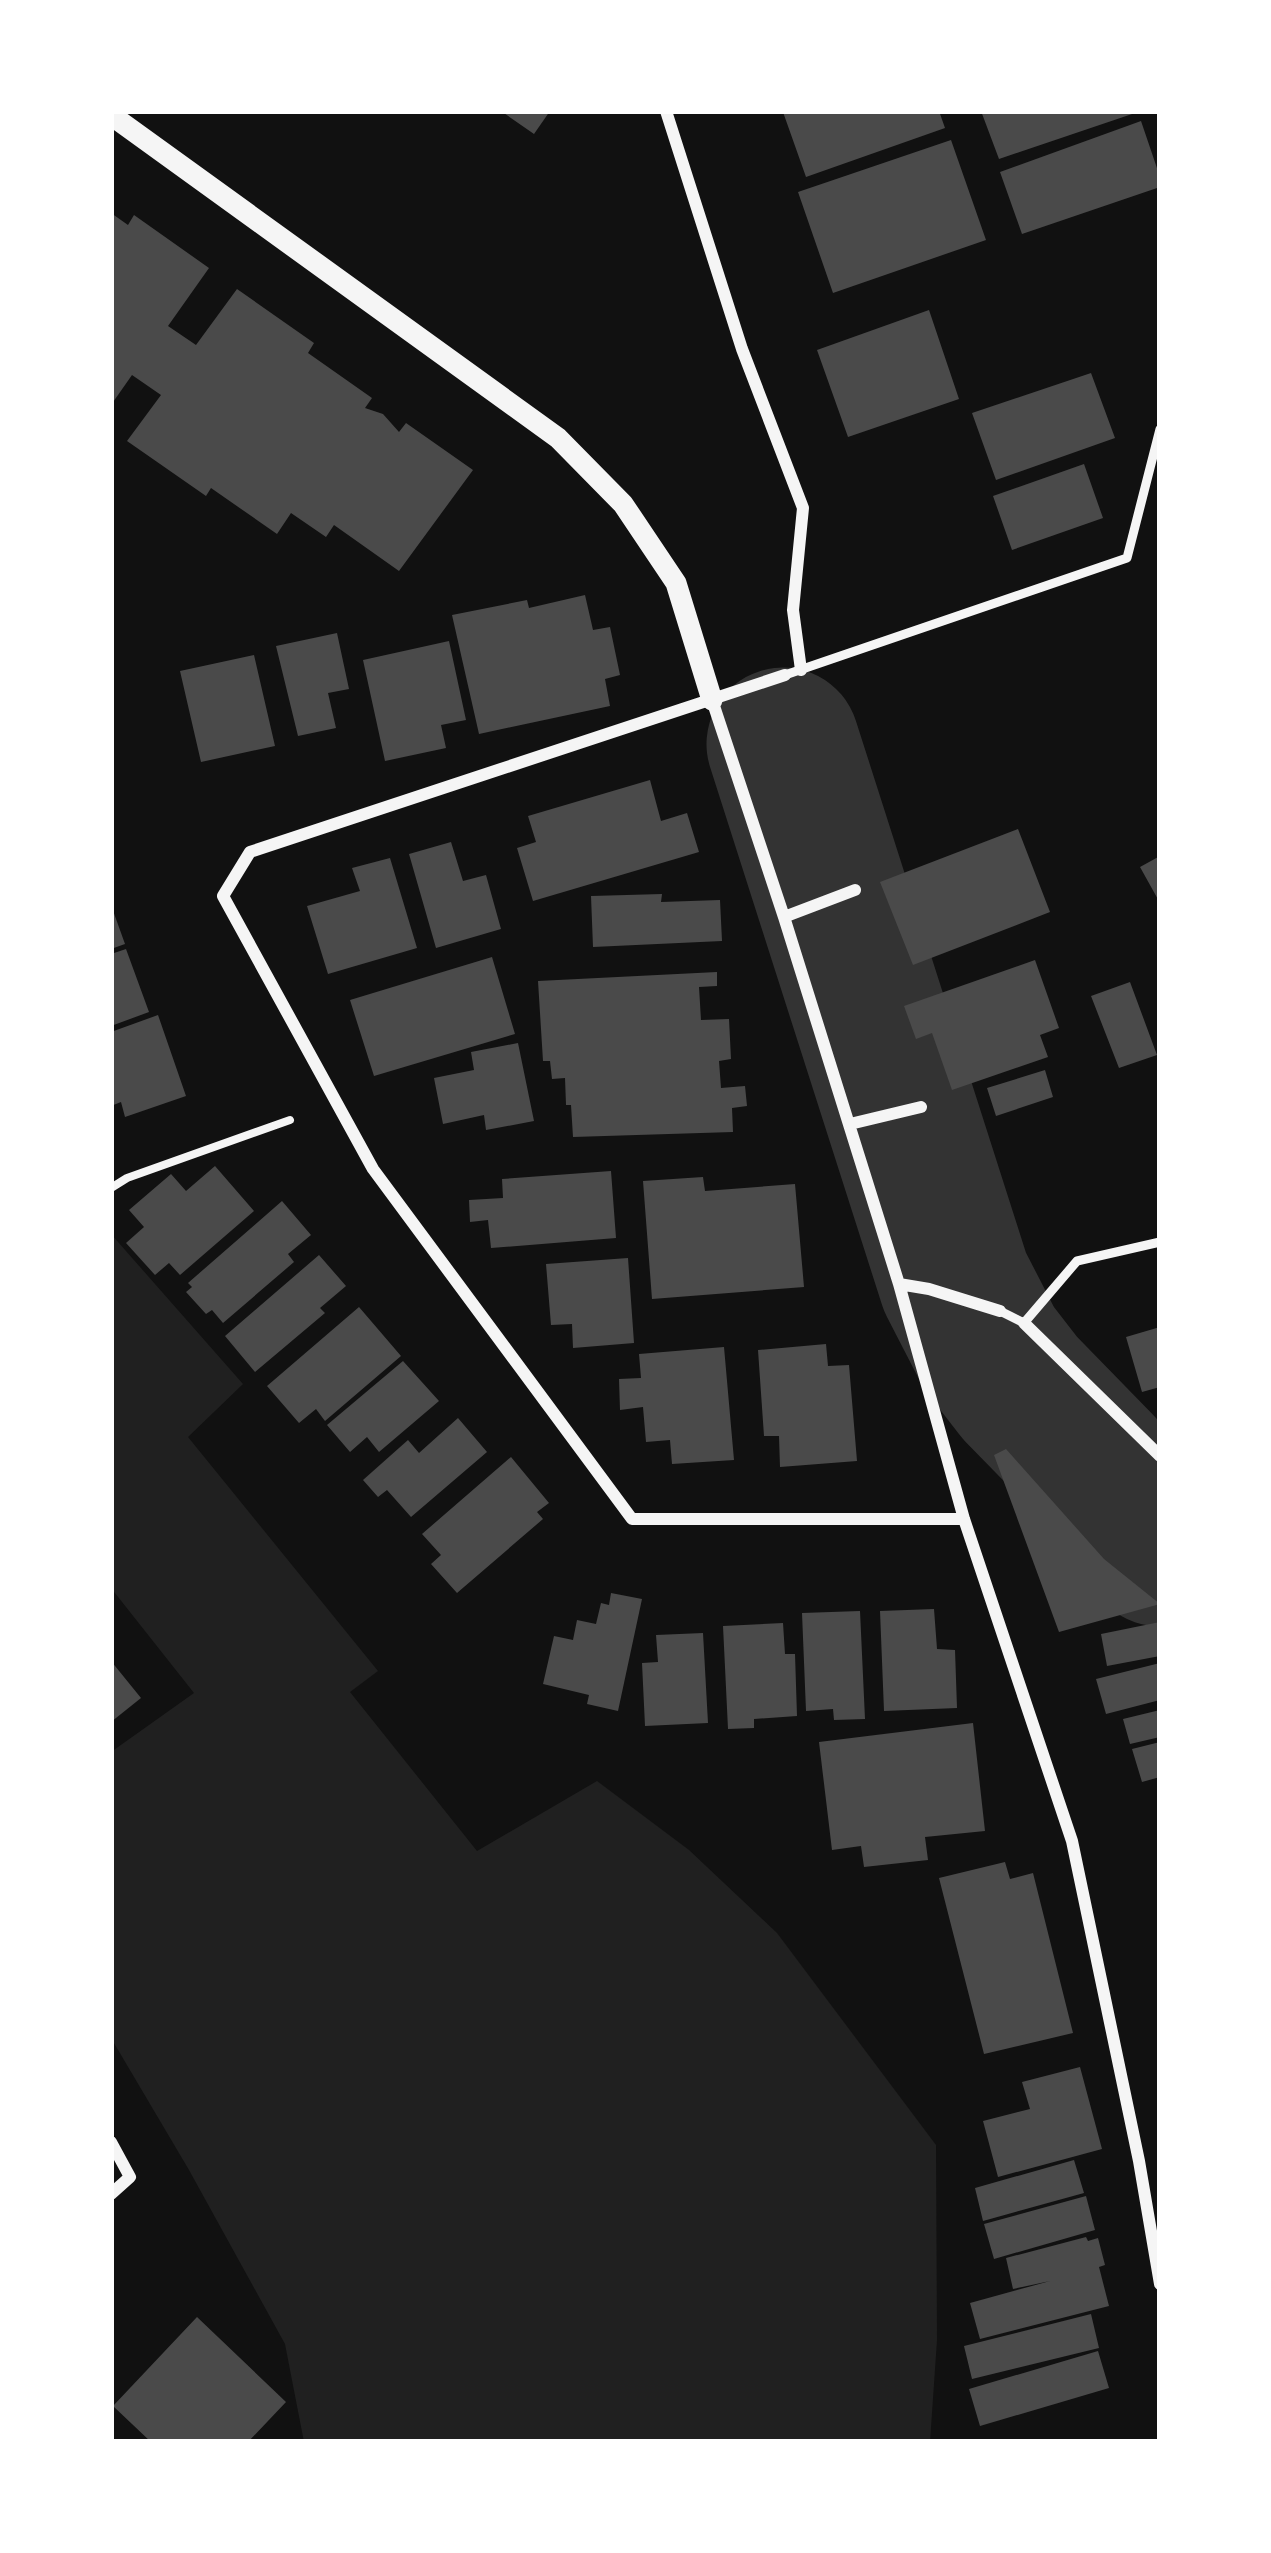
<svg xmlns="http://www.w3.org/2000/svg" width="1271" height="2553" font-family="'Libre Baskerville',serif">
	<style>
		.green { fill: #202020 }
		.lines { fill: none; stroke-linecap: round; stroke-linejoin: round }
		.river { stroke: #333; stroke-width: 153 }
		.building { fill: #4a4a4a }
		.path { stroke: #f5f5f5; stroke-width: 8 }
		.service { stroke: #f5f5f5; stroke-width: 9 }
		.minor { stroke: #f5f5f5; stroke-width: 12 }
		.tertiary { stroke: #f5f5f5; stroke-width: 21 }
	</style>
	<rect width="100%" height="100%" fill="#111"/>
	<!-- green -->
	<path class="green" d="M111 1234 243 1384 188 1437 378 1671 350 1692 477 1851 597 1781 689 1850 777 1933 936 2145 937 2340 930 2442H304L285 2344 189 2170 111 2038V1752L194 1693 111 1588Z"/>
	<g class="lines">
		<!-- river -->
		<path class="river" d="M783 744 955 1282 989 1348 1020 1388 1098 1468 1160 1550"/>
	</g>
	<!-- building -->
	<path class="building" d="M501 111H550L534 134Z
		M787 111H939L945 128 806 177 783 112Z
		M981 111H1138V112L999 159Z
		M1141 121 1160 177V187L1022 234 1000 172Z
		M951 140 986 240 833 293 798 192Z
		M111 213 128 225 134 215 209 268 168 326 196 345 237 289 314 343 308 353 372 398 365 408 383 414 399 432 406 423 473 470 399 571 334 525 326 537 291 513 277 534 211 488 206 496 127 441 161 395 132 375 111 405Z
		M929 310 959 399 848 437 817 350Z
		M1091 373 1115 438 996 480 972 413Z
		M1084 464 1103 518 1012 550 993 496Z
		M585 595 593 630 610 627 620 675 605 679 610 706 479 734 452 615 527 600 529 608Z
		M337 633 349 689 328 693 336 728 298 736 276 646Z
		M449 641 466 720 441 725 446 748 385 761 363 660Z
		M254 655 275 746 201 762 180 671Z
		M650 780 661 821 687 813 699 852 533 901 517 848 536 842 528 816Z
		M1018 829 1050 912 913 965 880 882Z
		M451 842 463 881 486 875 501 929 436 948 409 854Z
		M1160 856V903L1140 867Z
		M390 858 417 948 328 974 307 906 360 891 352 868Z
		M662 894 661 902 720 900 722 941 593 947 591 896Z
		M111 905 125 944 111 949Z
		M126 949 149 1012 111 1026V954Z
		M492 957 515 1034 374 1076 350 1000Z
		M1035 960 1059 1028 1040 1035 1048 1057 952 1090 932 1033 916 1039 904 1006Z
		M717 972V986L699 987 701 1020 729 1019 731 1059 719 1061 721 1088 745 1086 747 1106 732 1108 733 1132 573 1137 571 1105H566L565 1078 552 1079 550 1061H543L538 981Z
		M1130 982 1157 1055 1119 1068 1091 996Z
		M158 1015 186 1096 125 1117 121 1102 111 1106V1032Z
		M518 1043 534 1121 486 1130 484 1115 443 1124 434 1078 474 1070 471 1052Z
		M1045 1070 1053 1097 996 1116 987 1088Z
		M215 1166 254 1211 180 1275 169 1263 155 1275 126 1243 144 1227 129 1210 171 1174 186 1191Z
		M611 1171 616 1238 491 1248 488 1220 470 1222 469 1200 503 1198 502 1179Z
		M703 1177 705 1191 795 1184 804 1287 652 1299 643 1181Z
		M282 1201 311 1235 288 1254 294 1262 223 1323 212 1310 206 1314 186 1292 192 1287 188 1283Z
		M319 1255 346 1286 320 1308 325 1313 255 1372 225 1336Z
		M628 1258 634 1343 573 1348 572 1324 551 1325 546 1264Z
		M359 1307 401 1356 325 1421 316 1409 299 1423 267 1386Z
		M1160 1327V1387L1142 1392 1126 1337Z
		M826 1344 828 1366 849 1365 857 1461 780 1467 779 1436H764L758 1350Z
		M724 1347 734 1460 672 1464 670 1440 646 1442 643 1407 620 1410 619 1379 641 1378 639 1354Z
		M403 1361 439 1401 379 1452 367 1437 350 1452 327 1425Z
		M458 1418 487 1452 411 1517 387 1490 378 1497 363 1480 408 1440 419 1453Z
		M1006 1449 1104 1559 1160 1604 1059 1632 994 1455Z
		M511 1457 549 1503 537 1512 543 1519 457 1593 431 1564 441 1555 422 1534Z
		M611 1593 642 1599 618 1711 587 1704 589 1695 543 1684 554 1636 573 1640 577 1620 596 1624 601 1603 609 1605Z
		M934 1609 937 1649 955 1650 957 1708 884 1711 880 1611Z
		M860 1611 865 1719 834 1720 833 1709 806 1711 802 1613Z
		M1160 1622V1656L1107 1666 1101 1634Z
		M783 1623 785 1654H795L797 1716 754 1719V1728L728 1729 723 1626Z
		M703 1633 708 1723 645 1726 642 1663 658 1662 656 1635Z
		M111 1661 141 1698 111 1722Z
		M1160 1663V1700L1106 1714 1096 1679Z
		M1160 1710V1737L1130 1744 1123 1719Z
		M973 1723 985 1831 925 1837 928 1860 864 1867 861 1846 832 1850 819 1742Z
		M1160 1742V1777L1142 1782 1132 1749Z
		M1005 1862 1010 1879 1033 1873 1073 2033 984 2054 939 1878Z
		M1080 2067 1102 2149 998 2177 983 2121 1030 2109 1022 2082Z
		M1074 2160 1084 2193 983 2221 975 2188Z
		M1086 2196 1095 2230 994 2259 984 2224Z
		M1086 2237 1088 2241 1098 2238 1105 2265 1099 2267 1109 2306 980 2339 970 2303 1050 2281 1013 2289 1006 2258Z
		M1091 2314 1099 2348 972 2379 964 2346Z
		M197 2317 286 2402 248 2442H151L113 2406Z
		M1098 2351 1109 2388 980 2426 969 2389Z"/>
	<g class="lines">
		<!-- path -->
		<path class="path" d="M111 1188 127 1178 290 1120"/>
		<!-- service -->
		<path class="service" d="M785 675 1127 558 1160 429
			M1000 1311 1024 1323 1077 1261 1160 1242"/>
		<!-- minor -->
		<path class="minor" d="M666 111 742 349 803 508 793 610 801 670
			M785 675 250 852 223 896 373 1169 632 1519H964
			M712 700 784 917 899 1284 964 1519 1072 1841 1139 2161 1160 2284
			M784 917 855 890
			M850 1124 921 1107
			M899 1284 929 1289 1000 1311
			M1024 1323 1160 1456
			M111 2142 130 2177 111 2194"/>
		<!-- tertiary -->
		<path class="tertiary" d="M111 115 558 438 623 504 676 583 712 700"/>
	</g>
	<!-- border -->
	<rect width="1271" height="2553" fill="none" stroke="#ffffff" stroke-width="228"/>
</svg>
